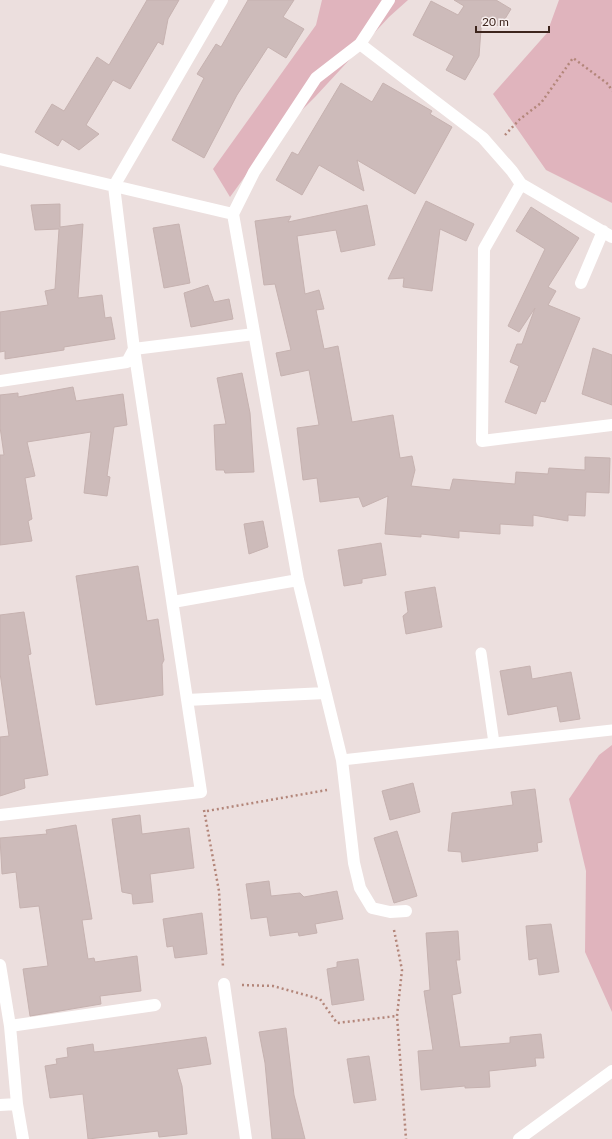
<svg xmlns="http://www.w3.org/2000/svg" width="612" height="1139" font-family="Lato,sans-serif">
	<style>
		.green { fill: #e0b4bd }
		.building { fill: #cdbbba; stroke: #c6b2b0 }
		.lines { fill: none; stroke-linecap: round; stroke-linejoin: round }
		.path { stroke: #b3867a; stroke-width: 2.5; stroke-dasharray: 2 3; stroke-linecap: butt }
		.lane { stroke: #fff; stroke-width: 11 }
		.street { stroke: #fff; stroke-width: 12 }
	</style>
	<rect width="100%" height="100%" fill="#ecdfde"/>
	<!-- green -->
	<path class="green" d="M322 0H408L389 17 315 97 270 142 230 197 213 169 316 25Z
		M559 0H612V203L546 170 493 94 547 33Z
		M612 745V1012L585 952 586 871 569 799 599 755Z"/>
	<!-- building -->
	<path class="building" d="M147 0H179L168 19 163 45 158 42 130 89 113 80 86 125 99 134 79 150 62 139 58 146 35 132 52 104 64 111 97 57 109 65Z
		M248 0H294L283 17 304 29 286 58 268 47 237 95 204 158 172 140 204 78 197 74 216 44 221 47Z
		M454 0H496L511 9 500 27 482 16 479 56 465 80 446 70 454 56 413 35 431 1 458 15 464 6Z
		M341 83 372 102 383 83 432 111 430 114 452 127 415 194 357 160 364 191 319 165 302 195 276 180 292 152 298 155Z
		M426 201 474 224 466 241 440 229 432 291 403 287 404 278 388 279Z
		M60 204V227L83 224 78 298 102 295 105 318 111 317 115 339 64 347V350L5 359V351L0 352V312L48 305 45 291 55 289 59 229 35 230 31 205Z
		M367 205 375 245 341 252 336 230 297 236 305 294 319 290 324 309 316 310 324 349 338 346 352 422 393 415 400 458 412 456 415 470 411 486 450 490 453 479 515 484 516 472 548 474 549 468 585 470V457L610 458 609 493 586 492 585 516 568 515V521L533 515V526L500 524V534L459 531V538L421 534V537L385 534 388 496 363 507 359 497 320 502 317 478 303 480 297 428 319 425 309 370 281 376 276 353 291 350 275 284 264 285 255 221 291 216 288 222Z
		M531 207 579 238 548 287 556 291 548 305 580 318 545 402 541 401 536 414 505 402 519 366 510 362 517 344H522L535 308 519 332 508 326 545 249 516 231Z
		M179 224 190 283 164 288 153 228Z
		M208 285 214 302 229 299 233 319 191 327 184 293Z
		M593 348 612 355V405L582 394Z
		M242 373 250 413 254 472 225 473 224 470H216L214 425 226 424 217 378Z
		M73 387 76 401 123 394 127 425 114 427 107 476 110 477 107 496 84 493 91 432 27 442 35 476 25 478 32 519 28 521 32 541 0 545V455H4L0 427V395L18 393V397Z
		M263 521 268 547 249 554 244 524Z
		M381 543 386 575 362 579V583L344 586 338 550Z
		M138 566 147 621 158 619 164 660 162 664 163 695 96 705 76 576Z
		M435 587 442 627 406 634 403 616 408 612 405 592Z
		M24 612 31 654 28 655 48 775 24 779 25 788 0 796V737L9 736 0 673V615Z
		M530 666 532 679 571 672 580 719 560 722 557 706 508 715 500 671Z
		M413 783 420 812 390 820 382 791Z
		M535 789 542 842 537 843 538 851 462 862 461 852 448 851 452 813 513 805 511 792Z
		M140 815 142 834 189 828 194 868 150 874 153 902 133 904 132 894 122 892 112 819Z
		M76 825 92 919 82 920 88 959 94 958 95 962 137 956 141 991 100 996 101 1004 30 1016 23 969 48 966 39 906 20 908 16 872 2 874 0 838 47 834 46 830Z
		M397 831 417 896 394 903 374 838Z
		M269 881 271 896 300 893 304 897 337 891 343 919 315 924 317 933 299 936 298 932 270 936 267 917 251 919 246 884Z
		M202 913 207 954 175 958 173 946 167 947 163 919Z
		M551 924 559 972 539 975 537 958 529 960 526 926Z
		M458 931 460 960H456L461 993 452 995 460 1047 510 1043V1037L541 1034 544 1058H535L536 1066 489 1071 490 1087 465 1088V1086L421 1090 418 1051 433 1050 424 991 430 990 426 933Z
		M358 959 364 1000 332 1005 327 969 337 967V962Z
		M286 1028 294 1095 305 1139H272L265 1063 259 1032Z
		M206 1037 211 1064 177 1069 182 1086 187 1134 159 1137 158 1131 88 1139 83 1094 50 1098 45 1066 57 1064 56 1059 68 1057 67 1048 93 1044 94 1052 104 1051Z
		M369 1056 376 1100 354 1103 347 1059Z"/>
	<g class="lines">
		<!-- path -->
		<path class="path" d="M505 135 520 119 541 103 573 58 608 84 612 91
			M204 810 219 891 223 967
			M207 811 327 790
			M394 930 402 970 397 1016 406 1139
			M242 985 273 986 320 999 337 1023 397 1016"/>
		<!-- lane -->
		<path class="lane" d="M481 653 494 743
			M342 760 612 730"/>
		<!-- street -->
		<path class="street" d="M360 44 389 0
			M0 159 233 214
			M521 184 484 249 482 441 612 425
			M581 283 603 231
			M0 381 127 362 134 349 254 334
			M173 602 298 580
			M187 700 325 693
			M0 815 201 792 134 349 114 186 222 0
			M406 911 390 912 372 908 360 888 354 863 342 760 298 580 233 214 254 172 316 78 360 44 483 138 512 171 521 184 612 237
			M0 965 10 1026 17 1104 23 1139
			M224 984 246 1139
			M10 1026 155 1005
			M0 1105 17 1104
			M519 1139 612 1071"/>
	</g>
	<!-- scale -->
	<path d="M476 26v6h73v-6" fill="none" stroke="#3d251d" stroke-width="2"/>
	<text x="482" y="26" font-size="12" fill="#3d251d" stroke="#f8efef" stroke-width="3" paint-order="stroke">20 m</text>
</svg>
